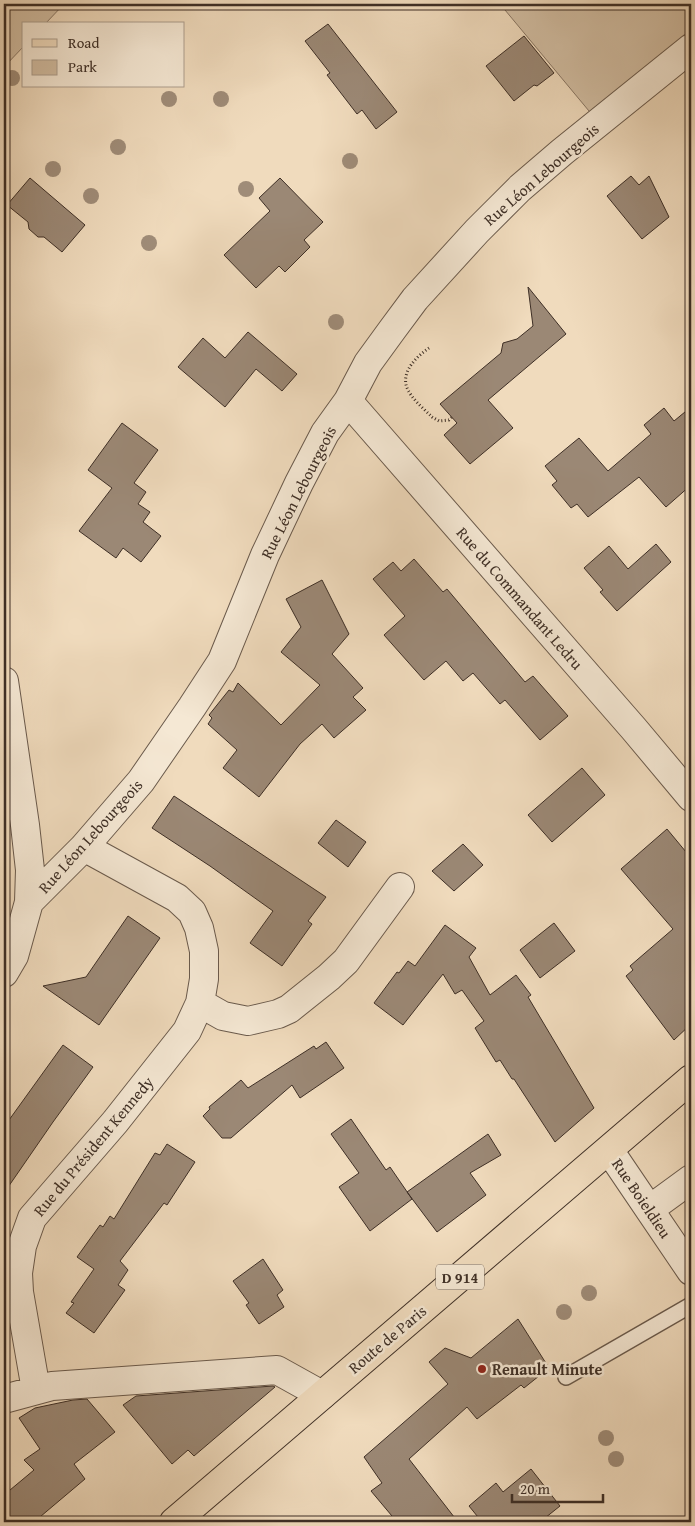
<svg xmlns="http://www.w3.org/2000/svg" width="695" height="1526" font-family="'Gentium Book Plus',serif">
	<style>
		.green { fill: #d2bea3; stroke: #887664 }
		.building { fill: #9b8875; stroke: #3e2f26 }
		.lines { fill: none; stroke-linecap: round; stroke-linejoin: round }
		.lane-casing { stroke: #6a5a4c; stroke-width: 18 }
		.street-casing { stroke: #6a5a4c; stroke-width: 30 }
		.primary-casing { stroke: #3e2f26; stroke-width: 30 }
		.path { stroke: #3e2f26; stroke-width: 3; stroke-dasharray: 1 2.5; stroke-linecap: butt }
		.lane { stroke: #f5e8d4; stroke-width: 15 }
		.street { stroke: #f5e8d4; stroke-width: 28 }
		.primary { stroke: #f0dbbd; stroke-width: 28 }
		.tree { fill: #9f8c78 }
		.poi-dot { fill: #8f2418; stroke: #f5e8d4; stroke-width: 2 }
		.labels { text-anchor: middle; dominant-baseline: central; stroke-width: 5; stroke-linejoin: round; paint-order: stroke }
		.shield { fill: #f5e8d4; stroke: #75665a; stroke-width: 1 }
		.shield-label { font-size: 15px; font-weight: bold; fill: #3e2f26 }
		.street-label { font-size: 16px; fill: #3e2f26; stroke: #f5e8d4 }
		.poi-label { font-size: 16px; font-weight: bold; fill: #3e2f26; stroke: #f5e8d4; text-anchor: start }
	</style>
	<rect width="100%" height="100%" fill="#f0dbbd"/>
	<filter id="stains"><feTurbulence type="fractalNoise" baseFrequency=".004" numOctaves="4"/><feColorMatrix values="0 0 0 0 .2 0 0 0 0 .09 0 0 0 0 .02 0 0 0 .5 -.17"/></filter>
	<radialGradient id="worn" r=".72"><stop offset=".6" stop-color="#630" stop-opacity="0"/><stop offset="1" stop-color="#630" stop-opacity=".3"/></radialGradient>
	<!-- green -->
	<path class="green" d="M4 4H64L45 24H24V46L4 67Z
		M500 4H691V38L594 117Z"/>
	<!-- building -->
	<path class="building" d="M328 24 397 112 376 129 362 110 357 114 327 75 330 73 305 41Z
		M524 36 554 73 537 86 534 85 514 101 486 66Z
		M631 176 639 185 649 176 669 217 642 239 607 196Z
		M30 178 85 225 62 252 44 237H38L29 229 28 222 7 205Z
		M280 178 323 222 304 240 310 247 285 272 279 266 256 288 224 255 270 211 259 198Z
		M528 287 566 334 488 400 513 428 470 464 444 435 457 423 440 404 501 353 503 343 517 339 533 326Z
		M248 332 297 374 282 391 256 369 225 407 178 367 203 338 225 358Z
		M691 407V485L666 507 639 477 588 517 577 504 571 508 552 485 557 481 545 466 579 438 608 471 651 434 644 425 664 408 674 421Z
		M122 423 158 450 134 483 146 492 138 504 150 512 143 522 161 536 141 562 123 548 116 558 79 531 112 488 88 470Z
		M656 544 671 562 617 611 600 592 603 590 584 568 609 546 628 569Z
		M414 559 443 592 447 589 525 682 533 676 568 716 540 740 505 700 500 704 473 673 463 681 446 661 424 680 384 635 405 616 373 579 393 562 401 571Z
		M322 580 349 634 332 654 363 688 353 697 366 710 334 738 322 724 300 744 259 797 223 768 237 750 208 724 212 718 209 715 229 690 233 692 238 683 281 725 320 685 281 652 301 627 286 599Z
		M582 768 605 795 552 842 528 815Z
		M174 796 326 897 308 921 312 924 282 966 250 943 273 911 210 866 152 828Z
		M336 820 366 842 348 867 318 843Z
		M667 829 691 858V1024L674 1040 626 976 633 970 630 966 673 929 621 869Z
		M463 844 483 865 454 891 432 871Z
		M128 916 160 938 99 1025 43 986 86 977Z
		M554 923 575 951 540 978 520 950Z
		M445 925 476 948 469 957 490 995 516 975 531 995 528 997 594 1108 555 1142 514 1079H512L500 1060 496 1062 475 1028 484 1021 462 990 455 994 443 974 403 1025 374 1003 397 972 399 973 408 961 415 966Z
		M326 1042 344 1068 300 1098 292 1085 231 1138H222L203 1116 210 1109 209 1107 241 1080 248 1088 314 1046 316 1049Z
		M63 1045 93 1067 53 1122 4 1193V1127Z
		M351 1119 386 1170 390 1167 412 1199 370 1231 339 1187 359 1173 331 1134Z
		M488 1134 501 1155 470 1173 486 1195 437 1232 407 1192Z
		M167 1144 195 1162 167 1205 164 1203 120 1261 128 1270 118 1285 125 1290 94 1333 66 1313 74 1303 71 1302 94 1269 77 1257 100 1225 103 1227 110 1216 114 1219 155 1153 160 1155Z
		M263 1259 283 1290 277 1295 284 1307 259 1324 246 1305 249 1303 233 1281Z
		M518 1319 549 1368 524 1388 521 1385 477 1419 467 1407 409 1459 458 1522H397L371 1491 382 1483 364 1457 448 1384 429 1362 445 1348 471 1358Z
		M273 1386 275 1387 194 1456 188 1450 172 1464 123 1405 136 1396Z
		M87 1399 115 1432 74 1464 85 1479 34 1522H4V1495L34 1470 24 1460 40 1449 19 1418 35 1408 73 1400Z
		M531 1469 560 1506 540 1522H482L469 1506 496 1483 503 1492Z"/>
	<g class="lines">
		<!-- lane casing -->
		<g class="lane-casing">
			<path id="lane" d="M566 1377 691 1305"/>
		</g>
		<!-- street casing -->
		<g class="street-casing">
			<path id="street" d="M348 401 634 729 691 797
				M4 681 25 825 30 870 29 902
				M4 973 14 956 29 902 84 847 141 781 192 707 222 661 265 555 299 483 325 433 348 401 368 363 392 330 415 299 477 231 520 188 562 152 691 48
				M200 1003 223 1016 248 1021 278 1014 289 1009 329 977 346 961 400 887
				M609 1150 691 1271
				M650 1209 691 1179
				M36 1390 19 1292 18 1273 22 1246 32 1218 115 1122 187 1031 200 1003 204 979V951L199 928 192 912 177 898 84 847
				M4 1399 52 1386 277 1370 322 1395"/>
		</g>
		<!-- primary casing -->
		<g class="primary-casing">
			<path id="primary" d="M174 1522 691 1079"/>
		</g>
		<!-- path -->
		<path class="path" d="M429 348C417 356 399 373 408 390 413 400 424 409 432 417L439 421 449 420 452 417"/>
		<!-- lane -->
		<use href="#lane" class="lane"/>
		<!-- street -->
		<use href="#street" class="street"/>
		<!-- primary -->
		<use href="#primary" class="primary"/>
	</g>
	<!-- trees -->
	<g class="tree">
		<circle cx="12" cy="78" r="8"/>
		<circle cx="169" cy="99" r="8"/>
		<circle cx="221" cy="99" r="8"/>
		<circle cx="118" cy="147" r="8"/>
		<circle cx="350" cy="161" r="8"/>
		<circle cx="53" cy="169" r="8"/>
		<circle cx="246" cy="189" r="8"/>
		<circle cx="91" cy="196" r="8"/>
		<circle cx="149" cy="243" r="8"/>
		<circle cx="336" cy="322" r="8"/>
		<circle cx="589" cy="1293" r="8"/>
		<circle cx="564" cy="1312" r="8"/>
		<circle cx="606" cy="1438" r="8"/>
		<circle cx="616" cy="1459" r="8"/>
	</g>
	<!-- markers -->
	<circle class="poi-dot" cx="482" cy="1369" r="5"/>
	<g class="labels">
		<!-- shield labels -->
		<rect class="shield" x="436" y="1264.5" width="48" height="25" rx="4"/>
		<g class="shield-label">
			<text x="460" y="1277">D 914</text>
		</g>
		<!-- street labels -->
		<g class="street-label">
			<text transform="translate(541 174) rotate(-41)">Rue Léon Lebourgeois</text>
			<text transform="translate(298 492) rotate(-63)">Rue Léon Lebourgeois</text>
			<text transform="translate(520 598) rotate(49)">Rue du Commandant Ledru</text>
			<text transform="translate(90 836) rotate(-48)">Rue Léon Lebourgeois</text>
			<text transform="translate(93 1146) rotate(-50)">Rue du Président Kennedy</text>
			<text transform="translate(642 1198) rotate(56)">Rue Boieldieu</text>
			<text transform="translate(387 1339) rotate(-40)">Route de Paris</text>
		</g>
		<!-- poi labels -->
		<g class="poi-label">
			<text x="492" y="1369">Renault Minute</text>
		</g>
	</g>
	<!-- margin -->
	<rect width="695" height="1526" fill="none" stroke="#f0dbbd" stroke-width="20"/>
	<rect x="5" y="5" width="685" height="1516" fill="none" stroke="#3e2f26" stroke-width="2.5"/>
	<rect x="10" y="10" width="675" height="1506" fill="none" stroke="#3e2f26"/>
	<!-- legend -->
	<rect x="22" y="22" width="162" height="65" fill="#f5e8d4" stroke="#ac9e8e"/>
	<rect x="32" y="39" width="25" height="8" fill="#f0dbbd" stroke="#ac9e8e"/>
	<text x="68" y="48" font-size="15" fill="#3e2f26">Road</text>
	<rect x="32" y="60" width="25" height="15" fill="#d2bea3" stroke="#ac9e8e"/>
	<text x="68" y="72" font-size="15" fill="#3e2f26">Park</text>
	<!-- scale -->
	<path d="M512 1494v8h91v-8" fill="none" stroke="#3e2f26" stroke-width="2.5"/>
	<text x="520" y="1494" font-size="15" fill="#3e2f26" stroke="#f5e8d4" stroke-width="4" paint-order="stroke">20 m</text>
	<rect width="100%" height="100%" filter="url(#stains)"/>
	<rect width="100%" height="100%" fill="url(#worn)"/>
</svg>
